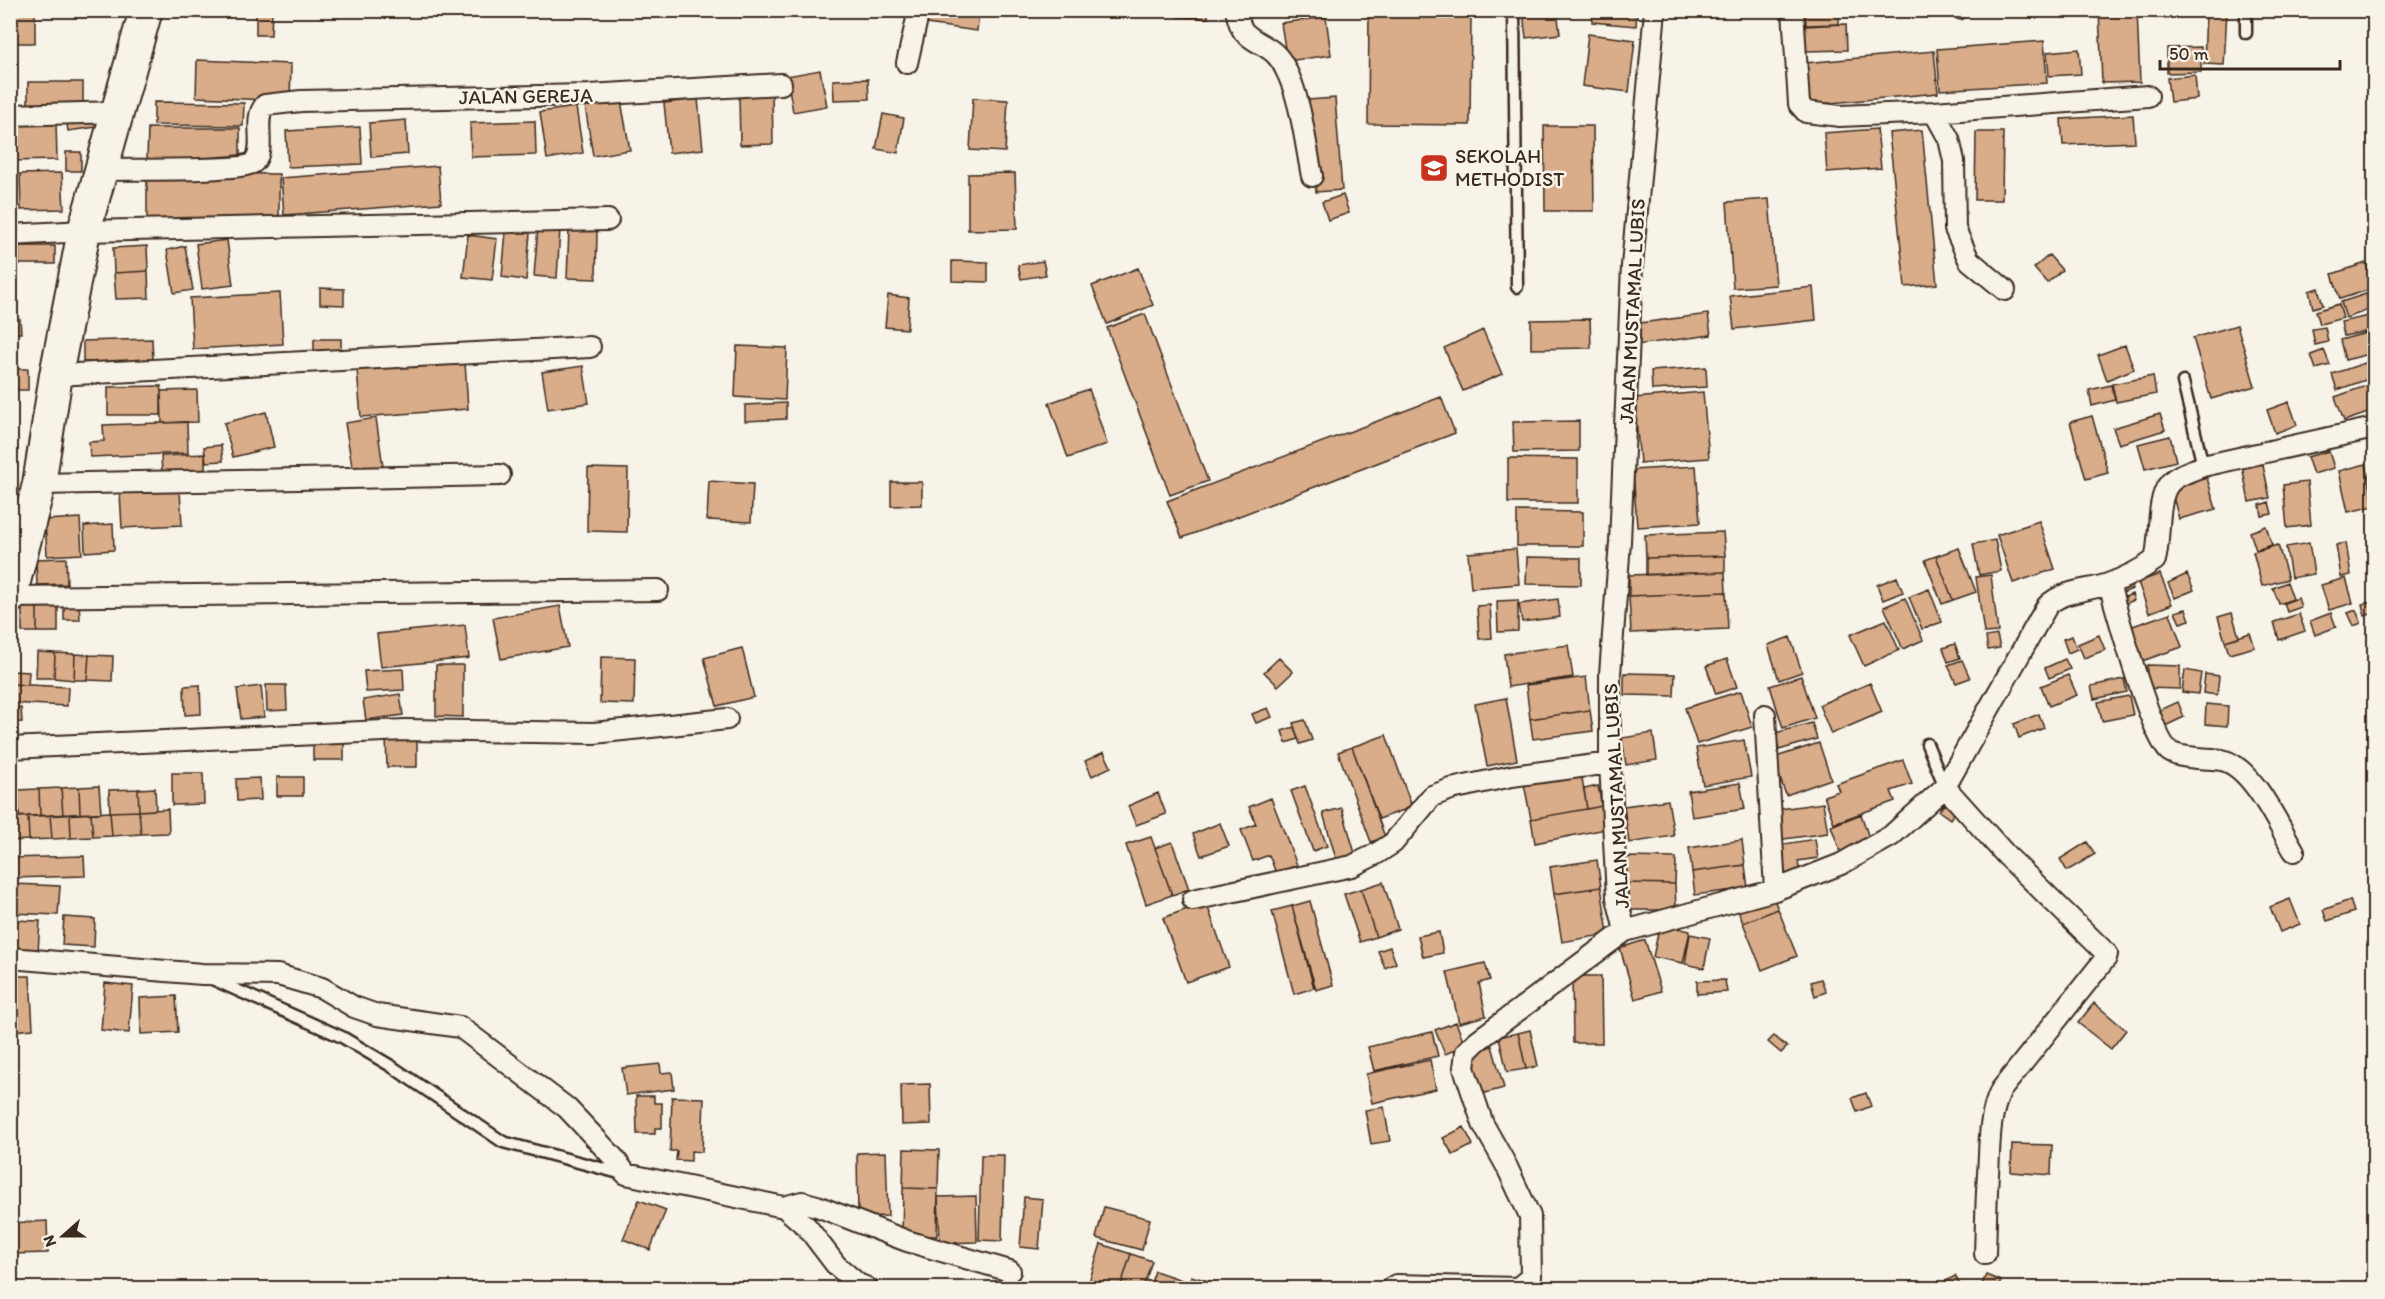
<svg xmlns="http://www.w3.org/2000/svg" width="2385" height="1299" font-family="Itim,sans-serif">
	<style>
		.building { fill: #d9ac8a; stroke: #3b2a1e; stroke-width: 1.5 }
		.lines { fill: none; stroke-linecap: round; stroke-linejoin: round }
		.lane-casing { stroke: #3b2a1e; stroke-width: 15 }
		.street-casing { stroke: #3b2a1e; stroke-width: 24 }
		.primary-casing { stroke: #3b2a1e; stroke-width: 36 }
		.lane { stroke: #f7f3e8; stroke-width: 10 }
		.street { stroke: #f7f3e8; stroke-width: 20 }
		.primary { stroke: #f7f3e8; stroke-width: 32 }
		.labels { text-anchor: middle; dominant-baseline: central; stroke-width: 5; stroke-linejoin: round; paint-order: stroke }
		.street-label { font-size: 20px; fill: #3b2a1e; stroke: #f7f3e8 }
		.poi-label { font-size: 20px; fill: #3b2a1e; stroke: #f7f3e8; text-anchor: start }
	</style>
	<rect width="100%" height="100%" fill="#f7f3e8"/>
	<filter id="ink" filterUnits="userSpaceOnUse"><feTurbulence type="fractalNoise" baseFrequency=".0167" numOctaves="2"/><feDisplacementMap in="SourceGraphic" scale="12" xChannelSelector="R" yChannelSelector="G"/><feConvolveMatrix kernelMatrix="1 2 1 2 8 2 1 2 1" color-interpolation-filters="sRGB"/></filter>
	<g filter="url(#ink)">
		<!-- building -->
		<path class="building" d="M10 10H35V43H10Z
			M256 10H272L271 35H256Z
			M929 10H979L977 31 927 24Z
			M1178 10H1208V18L1178 17Z
			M1557 10 1560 34 1526 38 1523 11Z
			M1593 10H1637L1636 26 1592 22Z
			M1805 10H1839V24L1806 25Z
			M2099 10H2137L2140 82 2102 83Z
			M2206 10H2227L2224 65 2204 64Z
			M1369 13 1471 14 1470 125 1368 124Z
			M1326 17 1331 55 1287 61 1281 23Z
			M1846 24 1847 50 1805 51 1804 26Z
			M1588 34 1635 40 1629 92 1582 86Z
			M2044 41 2047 83 1940 90 1937 49Z
			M2201 47V72L2167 73V48Z
			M2079 49 2081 74 2049 76 2047 52Z
			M1934 51 1938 93 1809 105 1805 63Z
			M197 60 291 64 290 101 196 97Z
			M820 70 827 106 793 112 787 76Z
			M2195 75 2197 99 2170 102 2167 78Z
			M868 79 869 99 834 100 833 80Z
			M28 82H83V106H28Z
			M772 93 773 144 740 145 739 94Z
			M973 98 1008 100 1005 152 970 150Z
			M1335 98 1342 190 1316 192 1308 100Z
			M698 99 703 149 669 153 664 103Z
			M621 101 630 150 593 156 585 106Z
			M154 102 244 103 243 126 154 125Z
			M576 107 583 153 547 159 540 112Z
			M95 114 96 127 68 131 66 119Z
			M883 114 904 118 898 153 876 149Z
			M2133 115 2135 142 2063 145 2061 119Z
			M406 120 408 154 371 157 369 123Z
			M56 121 57 160 10 161V122Z
			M535 121 536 155 471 157 470 123Z
			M1544 126H1593L1594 211H1545Z
			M360 127 362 164 288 167 286 131Z
			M148 128H240V160H147Z
			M1877 129 1881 168 1827 172 1824 133Z
			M1922 130 1937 284 1905 287 1889 133Z
			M1976 132H2003L2002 200H1975Z
			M66 152H81V171H66Z
			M438 166 441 203 284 215 281 178Z
			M62 173 64 209 21 210 20 174Z
			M147 173 279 174V222H147Z
			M1015 173 1017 229 968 230V174Z
			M1343 195 1349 213 1328 220 1322 202Z
			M1769 199 1776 285 1733 288 1727 202Z
			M10 201H17V224H10Z
			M538 227 560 228 557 278 534 276Z
			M569 229 597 230 596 279 567 278Z
			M506 231 530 233 526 280 502 277Z
			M468 235 497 239 492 280 463 277Z
			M227 240 233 285 202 289 196 244Z
			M19 246V264H10V247Z
			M19 246H55V264H19Z
			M147 246 148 271 114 273 113 248Z
			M185 246 193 290 174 293 167 250Z
			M2049 255 2062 270 2047 283 2034 268Z
			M952 261 988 262V282L952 281Z
			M1043 261 1046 275 1021 279 1018 265Z
			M2366 263 2374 288 2340 299 2332 274Z
			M1138 268 1153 305 1107 324 1092 286Z
			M148 271 149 298 116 299 114 273Z
			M1813 287 1816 320 1734 329 1730 296Z
			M320 288 344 289V305L320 304Z
			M2318 288 2323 305 2313 308 2309 291Z
			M280 293 283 344 193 349 190 298Z
			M2366 294 2371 309 2346 318 2341 302Z
			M888 295 909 298 907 329 885 327Z
			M2339 304 2343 318 2320 324 2316 311Z
			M1145 314 1208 481 1170 495 1107 328Z
			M1708 314 1711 335 1636 345 1633 324Z
			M2374 315V330L2344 336 2341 322Z
			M10 319H20L21 333H10Z
			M1590 319 1591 348 1531 349V320Z
			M2237 325 2255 386 2211 399 2193 338Z
			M2325 327 2328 342 2315 345 2312 329Z
			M1483 330 1502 374 1463 391 1444 348Z
			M2374 331V353L2345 360 2340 340Z
			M152 339 153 361 83 362V341Z
			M314 339H341V354L314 355Z
			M2125 345 2134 369 2107 380 2098 355Z
			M737 346 787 348 785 400 735 397Z
			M2324 350 2330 365 2316 369 2311 355Z
			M2374 360V377L2337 390 2332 374Z
			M465 362 468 409 361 417 357 370Z
			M583 366 589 403 548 409 542 372Z
			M1706 367 1707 387 1652 390 1651 371Z
			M11 369H28V390H11Z
			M2153 376 2156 394 2116 402 2112 384Z
			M2374 383V411L2344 421 2335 397Z
			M2111 385 2115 400 2092 406 2089 390Z
			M161 386V415H108V387Z
			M1089 389 1107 444 1068 458 1049 403Z
			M197 390 198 422 162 423 161 391Z
			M1703 392 1709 458 1640 463 1634 398Z
			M10 393H11L12 426H10Z
			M1441 397 1455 433 1182 538 1167 501Z
			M2289 402 2297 425 2275 433 2267 410Z
			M786 403V419L745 421V405Z
			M266 412 274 447 233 457 224 423Z
			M2160 414 2165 430 2119 444 2113 428Z
			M2092 416 2108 473 2086 479 2070 422Z
			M376 418 383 467 353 472 345 423Z
			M1579 421V451L1514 452 1513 422Z
			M187 422 188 453 90 457 89 442 104 441 103 425Z
			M2170 436 2176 461 2145 469 2138 444Z
			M221 445 223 461 206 462 204 447Z
			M2329 451 2334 468 2313 474 2307 457Z
			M205 454V471L162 473 161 456Z
			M1508 458 1578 459V503H1508Z
			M2262 461 2270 498 2249 502 2242 466Z
			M2366 464 2374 506 2348 512 2339 471Z
			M1696 466 1700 523 1637 527 1633 470Z
			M588 468 628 469 627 532 587 531Z
			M2207 478 2216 509 2179 519 2171 489Z
			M709 481 753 484 751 522 707 520Z
			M891 482H922V505L891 506Z
			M2307 482 2311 525 2287 528 2283 485Z
			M180 490 182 525 122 528 120 493Z
			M2269 502 2272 514 2262 516 2260 505Z
			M1517 511 1583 512V546H1517Z
			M80 518 82 554 47 556 45 520Z
			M2039 521 2055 569 2013 583 1997 535Z
			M113 524 114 550 85 552 84 526Z
			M2266 526 2272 545 2256 550 2250 532Z
			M1723 532 1725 556 1646 558 1645 535Z
			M1995 540 2001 571 1979 575 1973 544Z
			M2309 543 2314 574 2291 578 2286 547Z
			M2346 543 2351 575 2341 577 2336 545Z
			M2278 545 2288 579 2262 586 2253 552Z
			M1959 548 1976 592 1953 600 1936 556Z
			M1516 549 1519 584 1471 588 1468 553Z
			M1725 556V572L1646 575V558Z
			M1936 556 1953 600 1942 604 1925 560Z
			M1527 557 1581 558V585L1526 584Z
			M66 558 67 584 37 585 36 559Z
			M1725 572 1726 592 1629 596V575Z
			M2160 574 2172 604 2149 613 2138 582Z
			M2187 574 2194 590 2175 598 2168 583Z
			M1991 575 1998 632 1984 633 1976 577Z
			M1897 577 1903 592 1883 600 1877 585Z
			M2346 578 2353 603 2329 610 2321 585Z
			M2129 581 2132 589 2118 595 2115 587Z
			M2287 582 2293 599 2279 604 2273 588Z
			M1929 589 1942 622 1922 629 1909 597Z
			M1726 592 1728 629 1631 633 1629 596Z
			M2132 594 2134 600 2120 606 2118 600Z
			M1905 598 1923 640 1903 649 1884 607Z
			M2298 598 2301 607 2287 612 2284 603Z
			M1558 599 1560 617 1522 622 1519 604Z
			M1518 600V631L1498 632 1497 601Z
			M64 602H79L80 620H64Z
			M2372 602 2374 613 2365 616 2362 604Z
			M22 603H37V632H22Z
			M37 603H58V632H37Z
			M1490 605 1492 638 1479 639 1477 606Z
			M560 606 568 647 501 659 493 618Z
			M2186 609 2190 620 2180 623 2175 612Z
			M2356 610 2361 623 2354 626 2348 613Z
			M2170 613 2182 647 2142 661 2130 627Z
			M2232 613 2239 637 2225 641 2218 617Z
			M2331 613 2336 627 2315 635 2310 621Z
			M2299 614 2305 631 2279 640 2274 622Z
			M1886 620 1899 650 1864 666 1850 635Z
			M465 625 469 658 381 667 377 634Z
			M2250 633 2255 647 2229 654 2225 641Z
			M1997 635 2000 648 1988 650 1986 637Z
			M2099 635 2105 650 2084 658 2078 644Z
			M2072 636 2077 649 2068 653 2063 639Z
			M1790 637 1802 672 1779 680 1768 645Z
			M1955 644 1960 658 1948 662 1943 648Z
			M1568 645 1573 677 1508 687 1504 654Z
			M742 648 754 697 717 706 704 658Z
			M37 652 55 653 54 678H36Z
			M55 653 75 654 74 680 54 678Z
			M75 654 89 655 87 680H74Z
			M89 655 113 656 112 681 87 680Z
			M601 657 635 658 634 704 600 703Z
			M1279 658 1293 672 1278 686 1264 672Z
			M1727 659 1737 687 1716 694 1706 666Z
			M2065 659 2070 669 2049 678 2045 668Z
			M1962 660 1970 678 1956 683 1948 665Z
			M436 665H463V717L436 716Z
			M2147 665 2180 666V689L2146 688Z
			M403 669 404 690 366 692 364 671Z
			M2185 670 2201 673 2198 694 2182 692Z
			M11 671 29 672 28 685 11 684Z
			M1624 673 1675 674 1674 696 1624 695Z
			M2205 674 2219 676 2217 695 2203 693Z
			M2068 675 2077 695 2049 706 2041 686Z
			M1801 676 1815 718 1783 728 1770 686Z
			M1586 677 1590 710 1530 719 1526 685Z
			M2124 679 2127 692 2094 699 2091 686Z
			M1870 683 1882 712 1831 734 1819 705Z
			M10 684 68 687 67 706 10 703Z
			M200 685 201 714 185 715 184 686Z
			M266 685H286L287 710 267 711Z
			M261 686 264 717 241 719 237 689Z
			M1741 691 1752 727 1697 744 1685 708Z
			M400 694 403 715 366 720 363 700Z
			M2129 696 2133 715 2102 721 2098 702Z
			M1506 698 1517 760 1487 766 1475 704Z
			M2178 702 2184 717 2165 726 2158 711Z
			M2206 704 2228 706 2227 726 2205 724Z
			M10 708H21L22 722 10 723Z
			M1268 708 1272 717 1256 723 1252 714Z
			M1590 710 1593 731 1533 739 1530 719Z
			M2039 714 2044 728 2019 738 2014 724Z
			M1305 720 1312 740 1300 744 1293 723Z
			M1812 723 1817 739 1779 750 1775 733Z
			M1294 727 1298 739 1286 743 1282 731Z
			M1653 733 1657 760 1626 765 1622 738Z
			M1386 735 1412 807 1379 819 1352 747Z
			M386 737H417V767H387Z
			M313 739H344V760H313Z
			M1744 740 1751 777 1703 785 1696 748Z
			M1819 743 1831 779 1786 795 1773 758Z
			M1352 747 1385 837 1371 842 1338 752Z
			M1104 752 1111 767 1092 776 1085 761Z
			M1903 760 1912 784 1891 791 1895 801 1834 823 1824 796 1839 791 1836 784Z
			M172 773H203L204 804 172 805Z
			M1581 773 1587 809 1531 819 1524 784Z
			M277 777H303V796H277Z
			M260 778 261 800 237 801 236 779Z
			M1740 783 1745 809 1692 817 1688 791Z
			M99 786 101 813 80 814 79 787Z
			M1305 786 1327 846 1313 851 1291 791Z
			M1598 786 1602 806 1587 809 1584 789Z
			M79 787 80 814 63 815 61 788Z
			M61 788 63 815 40 816 39 789Z
			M155 788 156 810 139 811 138 789Z
			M39 789 40 816 19 817 18 790Z
			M138 789 139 811 110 812 109 790Z
			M1158 793 1166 814 1136 825 1128 806Z
			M1271 798 1297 865 1276 873 1269 855 1253 861 1241 830 1256 824 1249 807Z
			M1668 800 1674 836 1629 843 1624 806Z
			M1823 803 1828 833 1777 840 1773 810Z
			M1944 804 1955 812 1950 819 1939 811Z
			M1602 806 1606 829 1535 843 1531 819Z
			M1342 808 1356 857 1337 862 1323 813Z
			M168 809 169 833 141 834 139 811Z
			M139 811 141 834 112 836 110 812Z
			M110 812 112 836 93 837 91 813Z
			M91 813 93 837 71 838 70 814Z
			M70 814 71 838 52 839 50 815Z
			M1861 814 1871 844 1841 854 1831 826Z
			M50 815 52 839 29 840 28 816Z
			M28 816 29 840 10 841V817Z
			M1220 823 1229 846 1201 856 1193 834Z
			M1151 837 1172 895 1146 904 1126 845Z
			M1815 839 1818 858 1798 861 1800 874 1783 877 1778 845Z
			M1742 840 1745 865 1692 872 1689 848Z
			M1172 842 1189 889 1172 895 1155 848Z
			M2087 842 2095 854 2067 871 2060 859Z
			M84 856 85 876 10 878V858Z
			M1626 857 1676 858 1675 884 1626 883Z
			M1597 860 1601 887 1554 894 1550 867Z
			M1745 865 1748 888 1695 895 1692 872Z
			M1383 882 1398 929 1376 937 1361 889Z
			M1626 883 1675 884 1676 910H1626Z
			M14 884 60 886 58 915 12 913Z
			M1601 887 1608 934 1562 942 1554 894Z
			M1361 889 1376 937 1360 942 1344 894Z
			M1771 892 1778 909 1743 923 1736 906Z
			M2290 899 2300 924 2280 932 2270 907Z
			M2350 900 2354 912 2327 921 2323 910Z
			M1310 901 1333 985 1316 990 1292 906Z
			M1206 902 1229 967 1186 982 1163 918Z
			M1292 906 1314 988 1294 994 1272 911Z
			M1778 909 1797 956 1762 970 1743 923Z
			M64 917 95 919 94 947 62 945Z
			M10 920 40 921 38 952 10 951Z
			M1660 924 1690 931 1683 963 1653 957Z
			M1439 932 1443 953 1423 957 1418 936Z
			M1690 934 1710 938 1704 968 1685 964Z
			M1645 940 1661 991 1635 999 1620 948Z
			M1390 947 1396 963 1385 968 1378 951Z
			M1485 963 1490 980 1479 983 1486 1016 1459 1023 1447 972Z
			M11 976H30L33 1029 13 1031Z
			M1572 976H1601L1602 1043H1573Z
			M1821 979 1826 992 1815 996 1811 982Z
			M1725 980 1727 992 1697 994V981Z
			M105 983 133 986 129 1033 101 1030Z
			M10 992H12L13 1031H10Z
			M176 996 178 1032 141 1034 140 998Z
			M2094 1003 2126 1030 2111 1049 2078 1023Z
			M1456 1022 1465 1046 1445 1054 1435 1030Z
			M1530 1030 1538 1066 1526 1069 1518 1033Z
			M1432 1032 1438 1056 1374 1071 1368 1047Z
			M1518 1033 1526 1069 1507 1072 1499 1037Z
			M1774 1036 1787 1047 1781 1053 1768 1042Z
			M1492 1046 1504 1088 1481 1094 1470 1052Z
			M1430 1060 1436 1089 1372 1103 1366 1074Z
			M660 1064 661 1073 672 1072 674 1089 626 1095 622 1068Z
			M930 1084 931 1124 902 1125 901 1085Z
			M1866 1093 1871 1106 1857 1112 1852 1098Z
			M636 1096H654V1103H662V1128H655V1134H637Z
			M672 1097 704 1098 702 1152 691 1151V1161L676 1160 677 1151H670Z
			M1384 1107 1390 1141 1371 1144 1365 1110Z
			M1464 1127 1473 1145 1453 1155 1443 1138Z
			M2012 1144 2052 1145 2051 1175 2011 1172Z
			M904 1149 939 1150 938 1189 903 1188Z
			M886 1152 888 1216 858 1217 857 1153Z
			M981 1155H1004L1002 1241 979 1240Z
			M903 1188 938 1189 937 1236H902Z
			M976 1196 977 1242 940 1243 938 1197Z
			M1024 1197 1043 1199 1039 1249 1020 1247Z
			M639 1200 666 1210 650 1250 623 1239Z
			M1104 1207 1150 1219 1142 1250 1096 1238Z
			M47 1221 48 1253 10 1254V1223Z
			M1101 1244 1131 1254 1120 1288H1087Z
			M1131 1254 1152 1261 1143 1288H1120Z
			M1155 1271 1185 1281 1183 1288H1149Z
			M1986 1275 2001 1281 1998 1288H1980Z
			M1191 1276 1212 1282 1211 1288H1187Z
			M1955 1276 1962 1288H1934Z
			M1212 1282 1227 1287 1226 1288H1211Z"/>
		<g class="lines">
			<!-- lane casing -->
			<g class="lane-casing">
				<path id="lane" d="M1514 10 1517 287
					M1960 10V13
					M2246 10V33
					M2183 382 2203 466
					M1927 744 1945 787
					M212 979 342 1037 391 1066 503 1142 623 1174"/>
			</g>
			<!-- street casing -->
			<g class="street-casing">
				<path id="street" d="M1236 10C1238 18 1239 26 1244 32 1259 47 1274 45 1285 68 1301 98 1305 142 1312 176
					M1655 10 1632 266 1620 542 1610 674V763L1617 898 1625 931 1775 890 1841 864 1891 836 1945 787 2047 606C2063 590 2088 591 2108 584 2125 578 2141 570 2155 560 2161 539 2156 500 2169 484 2177 474 2192 471 2203 466L2374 428
					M1793 10 1799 104 1806 112 1840 116 1934 112 2148 96
					M907 63 919 10
					M1934 112 1949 139 1954 161 1955 229 1969 260 2005 290
					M10 115 118 112
					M103 170C124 169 245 172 254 162 267 147 252 120 265 105L301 101 589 95 781 84
					M10 235 84 231 608 220
					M56 375 590 347
					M39 484 500 475
					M2109 584C2117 612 2151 736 2169 751 2179 759 2209 758 2222 760 2253 767 2278 825 2294 851
					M11 597 658 590
					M1765 715 1775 890
					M10 748 405 730 594 733 727 719
					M1945 787 2006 855 2107 954 2106 958 2001 1090C1988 1118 1990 1144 1988 1174 1986 1201 1986 1227 1985 1254
					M1193 900 1352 866 1376 854 1393 843 1432 796 1451 789 1512 776 1610 763
					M10 958 202 974 278 975 322 988 354 1007 377 1015 460 1027 567 1108 614 1158 626 1174 784 1207 807 1227 836 1265 858 1284 867 1288
					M784 1207 802 1202 817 1206 907 1241 1010 1271
					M1391 1288 1396 1285 1518 1288 1531 1277 1530 1216 1506 1165 1483 1124 1464 1068 1466 1052 1477 1041 1625 931"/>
			</g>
			<!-- primary casing -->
			<g class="primary-casing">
				<path id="primary" d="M10 597 39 484 56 375 84 231 146 10"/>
			</g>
			<!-- lane -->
			<use href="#lane" class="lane"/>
			<!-- street -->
			<use href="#street" class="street"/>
			<!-- primary -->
			<use href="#primary" class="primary"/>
		</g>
	</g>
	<!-- icons -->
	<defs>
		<g id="school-square" transform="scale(1.5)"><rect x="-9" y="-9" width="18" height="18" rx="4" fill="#c8321e" stroke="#f7f3e8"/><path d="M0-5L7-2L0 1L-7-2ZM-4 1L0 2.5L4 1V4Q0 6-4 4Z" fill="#fff"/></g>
	</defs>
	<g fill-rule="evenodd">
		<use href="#school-square" x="1434" y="168"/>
	</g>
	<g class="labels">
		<!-- street labels -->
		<g class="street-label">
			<text transform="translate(526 96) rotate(-1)">JALAN GEREJA</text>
			<text transform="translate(1632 311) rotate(-87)">JALAN MUSTAMAL LUBIS</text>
			<text transform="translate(1616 796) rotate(-93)">JALAN MUSTAMAL LUBIS</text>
		</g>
		<!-- poi labels -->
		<g class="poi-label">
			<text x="1455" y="156">SEKOLAH<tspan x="1455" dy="23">METHODIST</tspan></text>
		</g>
	</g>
	<!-- margin -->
	<rect width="2385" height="1299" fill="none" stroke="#f7f3e8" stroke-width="36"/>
	<rect x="18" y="18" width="2349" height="1263" fill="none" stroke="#3b2a1e" stroke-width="2" filter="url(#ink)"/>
	<!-- north arrow -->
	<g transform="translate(63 1236) rotate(249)" stroke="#f7f3e8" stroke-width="4.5" paint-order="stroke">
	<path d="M0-4.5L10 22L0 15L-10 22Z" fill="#3b2a1e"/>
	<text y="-9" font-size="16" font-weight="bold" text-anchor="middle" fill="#3b2a1e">N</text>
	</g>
	<!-- scale -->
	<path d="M2160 60v9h180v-9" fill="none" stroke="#3b2a1e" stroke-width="3"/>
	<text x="2169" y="60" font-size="18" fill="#3b2a1e" stroke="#f7f3e8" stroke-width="4.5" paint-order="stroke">50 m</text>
</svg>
